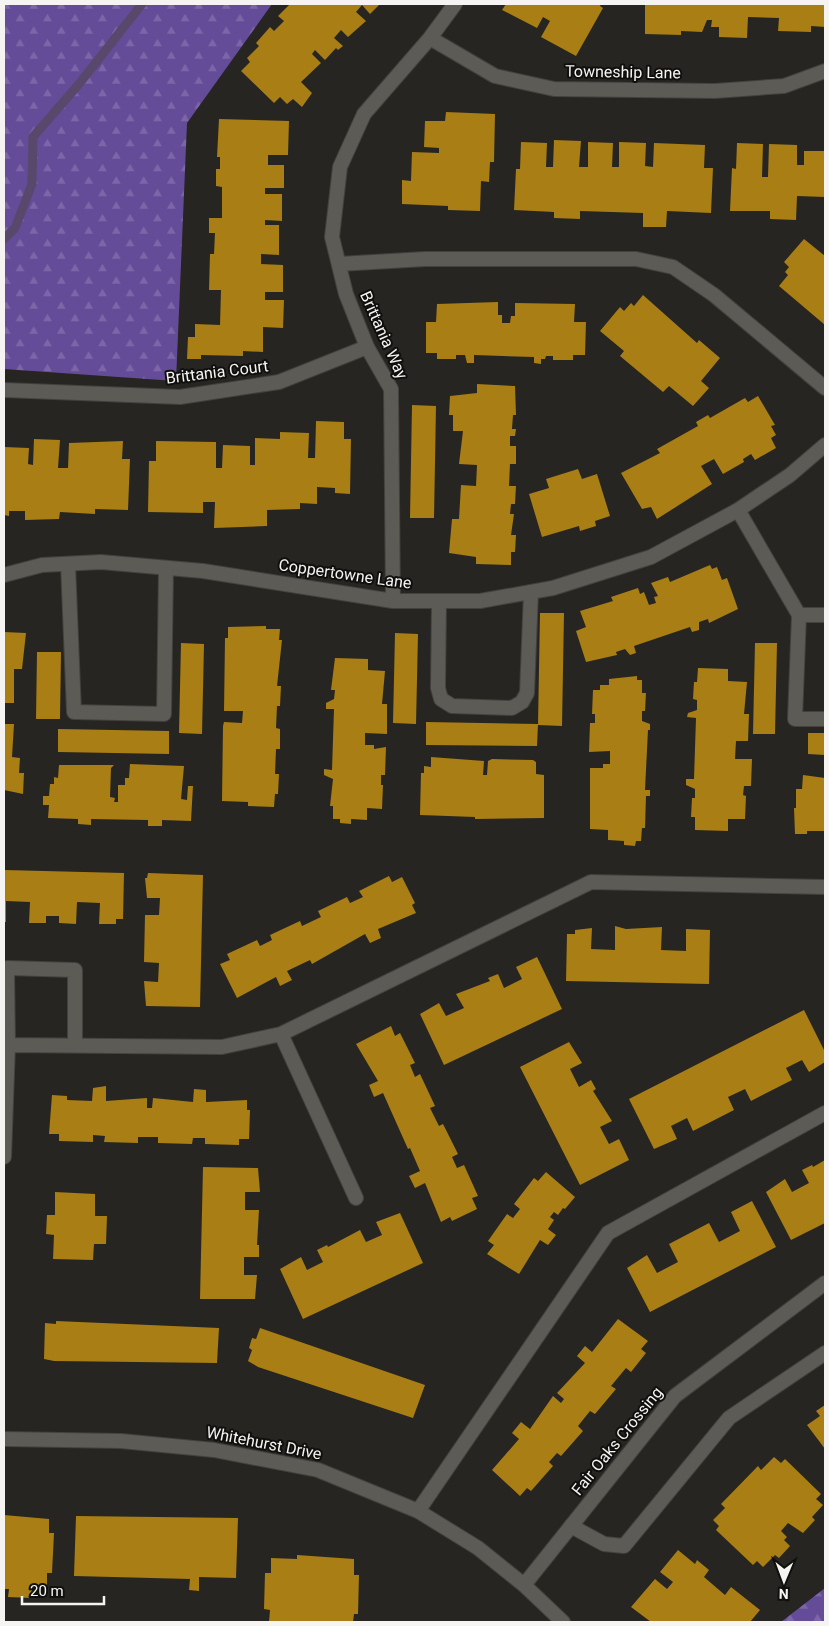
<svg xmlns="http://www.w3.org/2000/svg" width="829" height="1626" font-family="Roboto,sans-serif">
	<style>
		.forest { fill: url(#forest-firs) }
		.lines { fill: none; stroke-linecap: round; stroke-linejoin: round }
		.stream { stroke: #58496c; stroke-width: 9 }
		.building { fill: #a87e15 }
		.service-casing { stroke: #43413e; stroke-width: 16 }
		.minor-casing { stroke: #43413e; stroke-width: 16 }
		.tertiary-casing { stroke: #43413e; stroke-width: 16 }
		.service { stroke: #5d5b56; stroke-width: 14 }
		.minor { stroke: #5d5b56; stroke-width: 14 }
		.tertiary { stroke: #5d5b56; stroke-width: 14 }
		.labels { text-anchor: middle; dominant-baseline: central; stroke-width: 4; stroke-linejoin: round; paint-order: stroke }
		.street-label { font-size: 16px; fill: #f6f4f2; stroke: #0f0f0d }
	</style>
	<defs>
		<pattern id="forest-firs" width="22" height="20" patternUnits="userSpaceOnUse" patternTransform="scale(1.25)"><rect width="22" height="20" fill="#654c99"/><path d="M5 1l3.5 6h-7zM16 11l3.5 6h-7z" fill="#7c66a8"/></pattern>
	</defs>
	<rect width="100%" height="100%" fill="#272521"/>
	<!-- forest -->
	<path class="forest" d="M4 4H272L187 123 176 381 4 369Z
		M825 1588V1622H781Z"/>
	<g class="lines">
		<!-- stream -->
		<path class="stream" d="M4 239 15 228 32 184 33 137 79 84 142 4"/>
	</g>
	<!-- building -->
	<path class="building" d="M290 4H380L370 14 362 5 356 12 366 21 348 37 341 30 334 38 343 46 338 50 336 48 325 60 315 50 312 54 321 63 301 82 312 93 302 107 293 99 287 104 280 97 274 103 241 71 250 62 247 58 259 46 256 43 270 27 274 31 284 21 278 16Z
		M506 4H601L600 6 603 8 576 56 541 37 550 21 543 17 537 28 502 10Z
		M645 4H825V27L811 26V32L778 31 779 18 748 17 747 38 719 37V27H711L712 20H707L702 32 681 31V35L645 34Z
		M446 112 495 114 494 162H490L489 182 481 181 480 211 448 210V206L402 204V180L411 181 412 152 439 153V148L424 147 425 121H445Z
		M219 119 289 121 288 155H268V165H284V188H265V194H282V221L265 220V225H279V255L261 254V264L283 265V292H265V300H284L283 328 263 327V352L243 351V356L201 355V359H187L188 337H195V324L220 325 221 290H209L210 254H214L215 233H209V218H222V187L216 186V169H220V157H217Z
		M554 140 581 141 579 167H588V142L613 143 612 167H619V142L646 143 645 166 653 167 654 143 705 145 704 168H713L711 213 667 211 666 227H643V213L580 211V219L554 218V212L514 210 516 169H520L521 142 547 143 546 167H553Z
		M737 143 763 144 762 177H768L769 144 797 145V165H804V151H825V197L797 196 796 220 770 219V211H730L732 168 736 169Z
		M804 239 825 256V325L779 286 788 275 785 272 789 267 784 262Z
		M643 295 697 343 699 340 720 358 701 381 709 388 693 406 669 386 663 392 620 356 624 351 600 331 620 307 624 311 631 303 634 306Z
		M498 302V315H502V323H510L511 316H515V303L575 304 574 322H586L585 355H573V360H553V356H546L545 359H541V364L534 363V357L474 355V363H467L465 355H456V359H437V353H426V322H436L437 304Z
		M477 384 515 386 516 415H513L512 429H516L515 436H510V446H516V464H510L509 486H516L515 504H511L510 514H514L511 535H516L515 552H511V565L476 564V557L449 553 452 519H459L461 485 476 486 477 465 459 464 463 431H453V415H449L450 396 477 393Z
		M758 396 775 425 771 426 776 435 771 438 776 448 755 460 751 454 743 459 744 462 723 474 714 459 701 466 712 484 657 519 651 507 642 509 621 473 660 453 657 449 698 426 696 422 708 415 710 418 745 398 748 402Z
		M412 405 436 406 434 518H410Z
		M316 421 344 422V439H351L350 494 335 493V488L317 487V504L300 503V509L267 510V526L214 528 215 502H203V513L148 512 149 461H156V441L216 442V468H222L223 445 250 446V465H255V438L280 439V432L309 433 308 458H315Z
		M34 439 60 440 58 468H68L69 443 123 441 122 459H130L128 510 95 509V514L60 512 59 519 25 520V511H9V516L4 515V447L29 448 28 464 33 465Z
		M578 469 582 479 597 474 610 516 595 521 596 526 580 531 579 526 542 537 529 494 549 488 546 479Z
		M710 565 712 569 717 567 722 580 727 578 738 609 709 623 708 619 699 622V630L692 632 690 627 634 646 636 653 630 655 625 649 616 652 617 655 586 662 576 631 586 627 580 611 613 601 611 597 638 588 640 594 644 592 649 605 656 603 654 597 658 596 651 583 668 577 670 582Z
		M540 613H564L562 726 538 725Z
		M266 626V629H280L279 640H282L277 686H281L280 706H277L276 728 280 729V749H276L275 774H279L278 794H275L274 807 248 806V802L222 801 223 726 224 722 242 723 243 711H224L225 638H228V627Z
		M4 632 26 633 22 669H14V703H4Z
		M395 633 418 634 416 724 393 723Z
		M181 643 204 644 202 734 179 733Z
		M755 643H777L775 734H753Z
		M37 652H61L60 719H36Z
		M335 658 368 659V670L385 671 382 704H387V734L365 733V745H374V749L386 747 385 775H381V785H383L382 809 367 808V820L351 819V824L340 823V819H333V806H330L333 779 324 775V769L332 770 334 709H326V703L334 699 335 690H331Z
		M698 668 728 669V681L747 682 744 714H749L748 741H736L735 759H752L751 786H744L743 795 746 796 745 819H728V831L695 830V817H691L692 798H695V789L686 785V779H694L696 718 687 717 688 713 697 710V700L693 699 694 682H697Z
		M637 676V680H642V693H646L645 711H642V721L650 724V730H648L645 790H650V796H646L645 828H642L641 841H636L635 846 624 845V841L608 840V830L590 829V768H603V764H610V751L589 752 590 723H595V714H592L593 690H600V685H609V679Z
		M426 722 538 724 537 746 426 745Z
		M4 724H14L12 757 20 758 19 773H24L23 794 4 790Z
		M58 729 169 731V754L58 752Z
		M808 733H825V755L808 754Z
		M431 757 484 761 483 775H487L488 761 492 759 533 760 536 762V774L544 775V818L475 819V817L420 815 421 773H424V766L431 767Z
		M130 764 184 766 181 799 187 800 188 786H193L191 821 162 820V826H148V820L91 819V825L78 824V819L48 818 49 805H43V796H49L50 784H54V777L58 778 59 765H114L111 768 110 797 115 798 114 802H118V785H125V778H129Z
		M803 775 825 778V831H807V834H795L794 808H796V789H802Z
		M4 870 124 873 123 919H116V924H99L100 903 77 902 76 924 59 923V916H46V923H29L30 902 6 901V922H4Z
		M148 873 203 875 200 1007 146 1006 144 981 158 982 159 963 144 962 145 915H159L160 898H147L145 878H147Z
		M389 876 392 882 402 877 415 903 412 905 416 913 378 929 381 938 370 943 365 934 312 964 310 960 287 971 292 980 280 986 276 977 237 998 220 964 230 960 227 954 257 940 260 946 272 940 270 935 300 921 302 926 321 917 318 911 347 897 350 903 363 897 359 891Z
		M615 926 626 929 662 927 661 950 686 951V929L710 930 709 984 566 981 567 934H575V930L592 928 591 949 615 950Z
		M537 957 562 1009 444 1065 420 1014 439 1003 446 1016 464 1008 456 994 490 981 488 978 498 974 504 988 522 979 516 967Z
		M804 1010 825 1052V1062L809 1072 802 1060 786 1068 792 1080 751 1101 745 1089 728 1097 734 1110 693 1131 687 1118 671 1126 677 1139 654 1149 629 1099Z
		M391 1026 395 1036 400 1033 415 1063 410 1065 415 1077 420 1074 435 1106 430 1108 439 1126 443 1124 458 1154 452 1157 457 1168 464 1165 478 1196 472 1198 477 1209 452 1221 450 1217 441 1222 425 1183 415 1188 409 1176 420 1171 410 1148 408 1149 383 1093 374 1097 369 1085 378 1081 356 1044Z
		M569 1042 582 1063 570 1069 579 1087 591 1080 596 1089 593 1091 612 1121 600 1127 609 1144 619 1139 629 1160 580 1185 520 1067Z
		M106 1086V1101L147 1098V1108H152L153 1098 193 1102 194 1089 206 1090V1102L247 1100V1110H250L249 1139H239V1145L205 1144V1138H193L192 1144 158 1143V1137H138V1143L104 1142 105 1136 93 1135V1142L59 1141V1134H49L52 1095 67 1096V1100L92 1101 93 1088Z
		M825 1160V1223L791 1240 766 1192 785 1179 792 1192 809 1183 802 1170 812 1165 813 1167Z
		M203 1167 258 1168 260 1192H245V1210H259L257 1245H259V1257H244V1275H257L255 1299H200Z
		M546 1172 575 1197 565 1209 563 1208 558 1215 554 1212 550 1217 554 1220 548 1229 556 1235 548 1245 540 1240 519 1274 487 1254 494 1245 488 1241 507 1214 513 1218 520 1209 514 1204 534 1178 538 1181Z
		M55 1192 95 1194V1216H107L106 1244H94L93 1260 53 1259 54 1235 46 1234 47 1215H55Z
		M752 1201 776 1247 650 1312 627 1268 647 1255 657 1273 678 1262 669 1244 709 1223 719 1242 740 1231 731 1212Z
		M400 1213 423 1263 303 1319 280 1269 301 1257 307 1270 323 1262 317 1250 327 1245 328 1247 360 1230 366 1242 382 1235 376 1222Z
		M618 1319 648 1341 641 1349 646 1353 631 1372 626 1368 611 1386 616 1389 595 1414 590 1411 578 1426 583 1431 561 1456 557 1453 549 1462 553 1466 531 1491 527 1488 520 1496 492 1470 519 1439 512 1433 521 1422 530 1429 553 1396 561 1403 564 1399 557 1393 585 1363 577 1356 585 1346 592 1352Z
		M56 1321 219 1328 217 1363 54 1361 44 1359 45 1323 56 1324Z
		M260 1328 425 1385 413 1418 258 1367 248 1361 252 1350 249 1348 252 1338 256 1339Z
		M825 1405V1449L807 1425 820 1416 816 1411Z
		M774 1457 781 1463 785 1459 821 1494 816 1499 823 1505 812 1517 815 1520 803 1533 788 1523 781 1531 787 1537 784 1540 790 1546 779 1558 775 1555 763 1567 757 1561 753 1565 716 1530 719 1526 713 1520 725 1508 721 1504 758 1466 761 1470Z
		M4 1515 49 1519V1533H54L52 1573H47V1591L32 1590 31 1598 8 1597 9 1589H4Z
		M76 1516 238 1518 236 1578 199 1577V1591L189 1590 190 1579 74 1576Z
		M678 1550 695 1564 697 1560 709 1570 704 1577 725 1595 731 1587 760 1610 750 1622H651L631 1607 655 1579 667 1589 673 1582 660 1572Z
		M297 1555 354 1559V1575H359L358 1614H354L353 1622H269L270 1610 264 1609 265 1573H271V1558L297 1559Z"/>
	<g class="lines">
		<!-- service casing -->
		<g class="service-casing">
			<path id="service" d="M4 390 180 397 279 382 367 347
				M68 564 74 712 164 714 166 568
				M439 601 438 688 441 699 452 706 512 708 522 702 527 693 531 592
				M281 1034 356 1198
				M8 1045 7 968 75 970V1045
				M4 1157 8 1045 222 1047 281 1034 591 882 825 887
				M418 1511 608 1233 825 1113
				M571 1526 604 1544 624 1546 729 1418 825 1353"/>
		</g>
		<!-- minor casing -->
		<g class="minor-casing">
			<path id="minor" d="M430 38 495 76 554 89 715 91 784 86 825 71
				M339 264 425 259H636L673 267 714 295 825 388
				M738 510 799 615 795 719H825
				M4 575 42 565 101 562 203 571 393 601H480L553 588 651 557 738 510 790 475 825 445
				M393 601 391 389 367 347 346 294 332 237 340 167 364 114 430 38 455 4
				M799 615H825"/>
		</g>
		<!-- tertiary casing -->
		<g class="tertiary-casing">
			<path id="tertiary" d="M4 1439 121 1441 214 1450 318 1470 418 1511 478 1548 524 1585 563 1622
				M524 1585 675 1396 825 1283"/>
		</g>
		<!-- service -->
		<use href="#service" class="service"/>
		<!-- minor -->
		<use href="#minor" class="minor"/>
		<!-- tertiary -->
		<use href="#tertiary" class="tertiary"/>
	</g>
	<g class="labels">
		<!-- street labels -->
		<g class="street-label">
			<text transform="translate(623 72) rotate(1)">Towneship Lane</text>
			<text transform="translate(384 335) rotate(66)">Brittania Way</text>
			<text transform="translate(217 372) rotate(-7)">Brittania Court</text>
			<text transform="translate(345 574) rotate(8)">Coppertowne Lane</text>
			<text transform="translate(617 1441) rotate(-51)">Fair Oaks Crossing</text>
			<text transform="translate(264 1443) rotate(11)">Whitehurst Drive</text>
		</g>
	</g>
	<!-- border -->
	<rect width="829" height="1626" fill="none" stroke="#f6f4f2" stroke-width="10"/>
	<!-- north arrow -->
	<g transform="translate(784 1581) rotate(181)" stroke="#0f0f0d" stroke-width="4" paint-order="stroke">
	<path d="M0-4L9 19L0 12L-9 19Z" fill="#f6f4f2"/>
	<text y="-8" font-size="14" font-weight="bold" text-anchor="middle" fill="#f6f4f2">N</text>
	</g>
	<!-- scale -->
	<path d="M22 1596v8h82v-8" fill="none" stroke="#f6f4f2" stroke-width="2.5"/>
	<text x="30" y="1596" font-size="15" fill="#f6f4f2" stroke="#0f0f0d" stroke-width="4" paint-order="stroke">20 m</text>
</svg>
